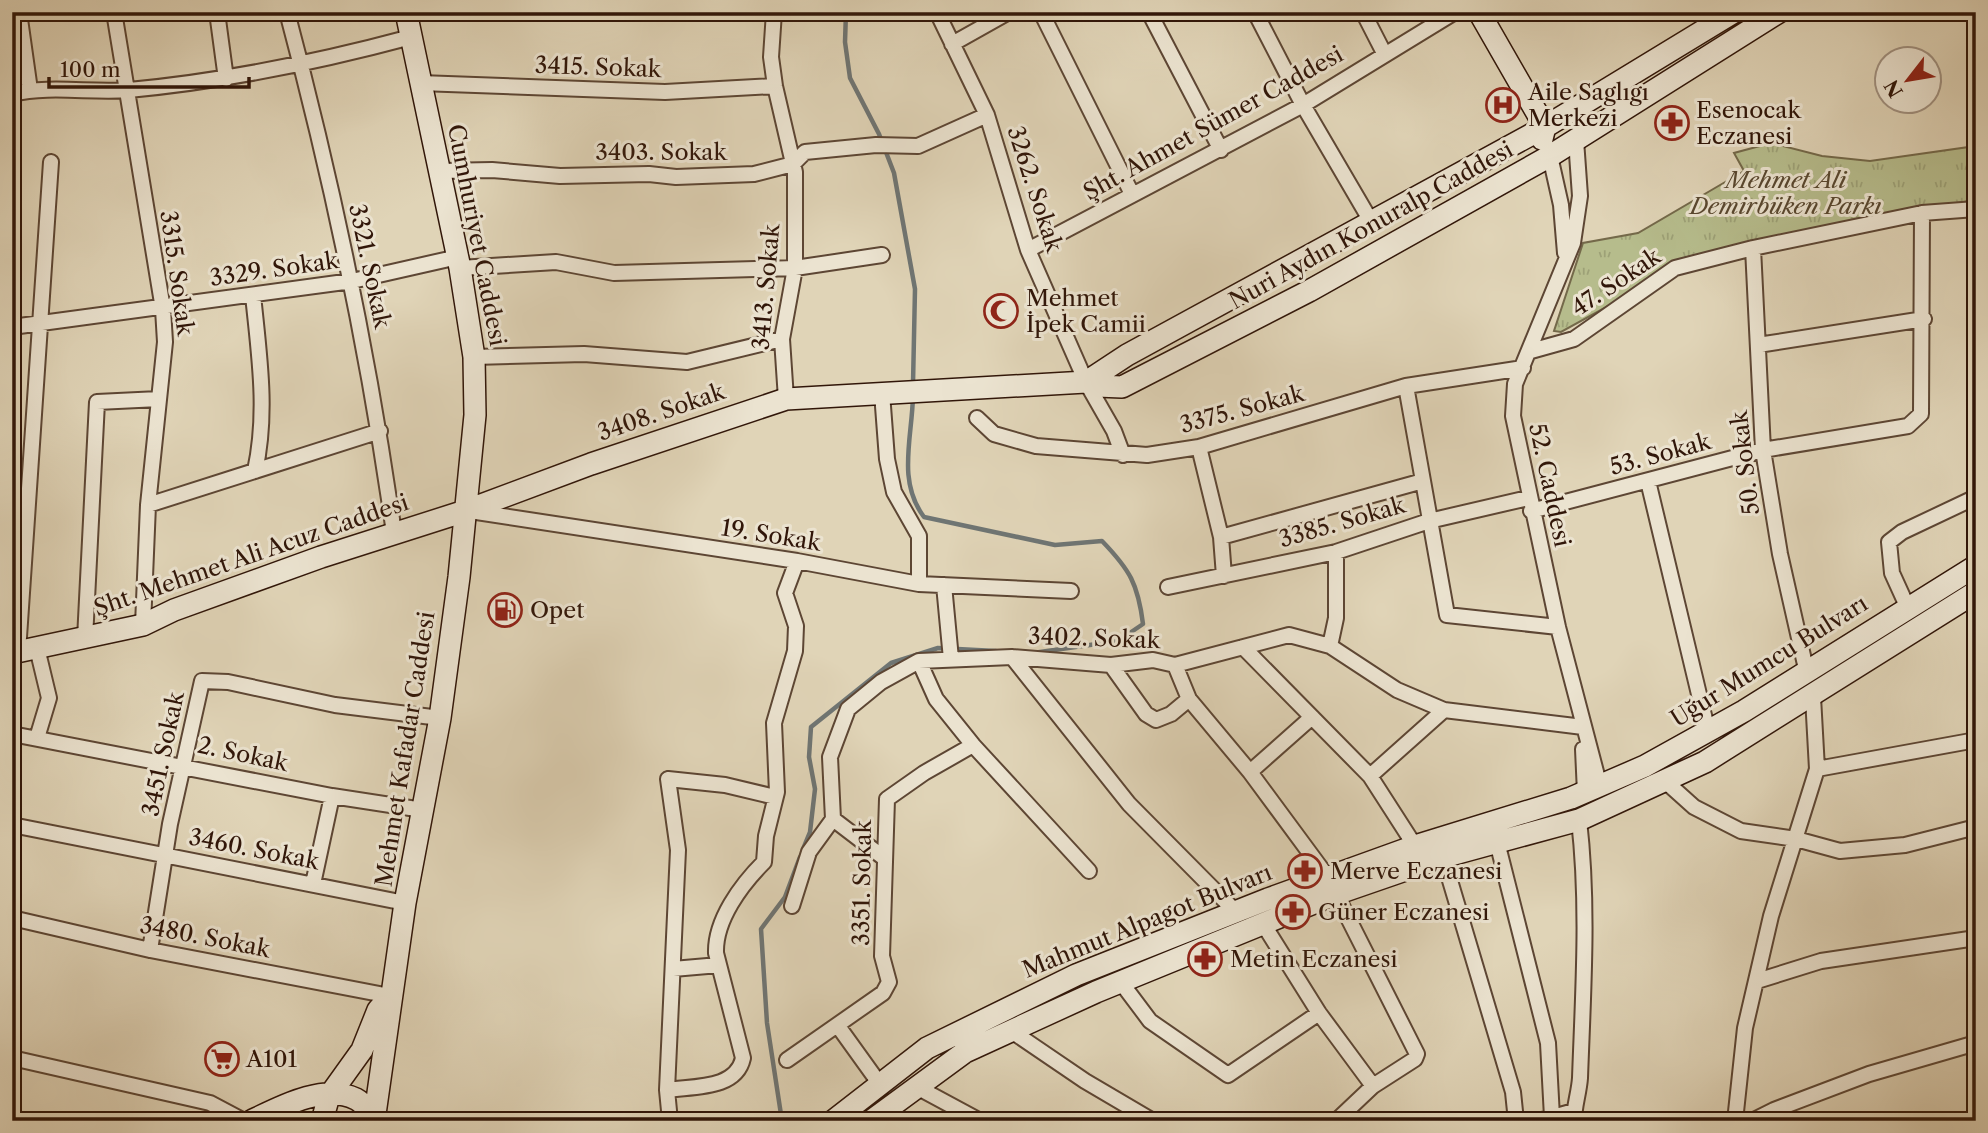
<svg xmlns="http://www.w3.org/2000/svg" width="1988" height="1133" font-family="'Libre Caslon Text',serif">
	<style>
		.grass { fill: url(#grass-tufts); stroke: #74694a; stroke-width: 2 }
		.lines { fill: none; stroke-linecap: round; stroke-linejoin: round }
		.stream { stroke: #6f7573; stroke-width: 4.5 }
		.street-casing { stroke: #5d4634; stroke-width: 18 }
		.secondary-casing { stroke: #311609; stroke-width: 24 }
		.street { stroke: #ebe3d0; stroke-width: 14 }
		.secondary { stroke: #ebe3d0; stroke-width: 21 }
		.labels { text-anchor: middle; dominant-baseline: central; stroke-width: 6; stroke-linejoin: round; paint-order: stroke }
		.street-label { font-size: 23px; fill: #311609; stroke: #ebe3d0 }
		.poi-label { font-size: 23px; fill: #311609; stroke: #ebe3d0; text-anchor: start }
		.park-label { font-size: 23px; font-style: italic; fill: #594830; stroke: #ebe3d0 }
	</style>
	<defs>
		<pattern id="grass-tufts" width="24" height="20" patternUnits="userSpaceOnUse" patternTransform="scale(1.75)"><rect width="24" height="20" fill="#b6bc8c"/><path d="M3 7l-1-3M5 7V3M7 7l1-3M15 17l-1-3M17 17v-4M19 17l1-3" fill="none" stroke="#9da177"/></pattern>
	</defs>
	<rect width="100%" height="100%" fill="#e0d4b7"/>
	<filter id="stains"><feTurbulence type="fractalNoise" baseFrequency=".00286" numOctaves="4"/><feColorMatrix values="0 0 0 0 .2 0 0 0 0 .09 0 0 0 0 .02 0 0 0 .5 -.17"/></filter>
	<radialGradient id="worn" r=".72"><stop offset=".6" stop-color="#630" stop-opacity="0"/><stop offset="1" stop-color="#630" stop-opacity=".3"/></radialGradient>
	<!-- grass -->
	<path class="grass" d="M1771 143 1822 156 1870 161 1976 146V200L1873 217 1670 272 1561 332 1554 331 1583 243 1638 233 1744 171 1734 153Z"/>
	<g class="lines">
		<!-- stream -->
		<path class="stream" d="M846 12 845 42 850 78 879 134 894 173 915 289 913 384
			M913 396C912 439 897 481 924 517L1055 545 1102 541C1130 570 1138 584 1143 624L1118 641 1033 653
			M803 849 810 832 815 789 809 757 811 727 891 663 938 648 996 651
			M782 1121 767 1023 761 929 785 897 800 857"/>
		<!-- street casing -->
		<g class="street-casing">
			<path id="street" d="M19 12 30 90
				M114 12 163 309 165 342 148 505 143 625
				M217 12 226 79
				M287 12C333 184 369 357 394 533
				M774 12 771 57 775 86 795 172V268L782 339 786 399
				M937 12 987 115 1028 250 1086 382 1114 431 1123 455
				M1041 12 1132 194
				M1149 12 1221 150
				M1255 12 1303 105 1372 223
				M1363 12 1384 53
				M952 44 1009 12
				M420 83 665 92 775 86
				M12 94C50 85 90 93 129 90 225 81 318 62 411 37
				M1576 140 1580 196 1573 243 1515 384 1513 416 1558 627 1600 787
				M1550 156 1561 205 1565 253
				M440 171 492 170 560 176 649 174 676 177 754 174 793 164 805 152 876 145 918 146 987 115
				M1753 248 1763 450 1780 554 1806 669
				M1028 250 1303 105 1455 12
				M460 268 556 262 614 273 795 268 882 255
				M253 295C259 355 268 412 255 471
				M12 327 352 281 458 257
				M1758 345 1924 319
				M1531 351 1574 339 1675 268 1753 248 1922 213 1976 209
				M474 357 584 354 687 362 782 339
				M1406 386 1447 615 1558 627
				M882 393 887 459 894 492 919 536V584
				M977 418 994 434 1036 446 1147 455 1199 447 1406 386 1523 368
				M1199 447 1221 537 1224 576
				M1648 481 1708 732
				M148 505 380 431
				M470 511 797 561 919 584 1071 591
				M1531 511 1763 450 1908 426 1921 414 1922 213
				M1221 537 1423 481
				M944 585 951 659
				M1168 587 1336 552 1429 521 1528 498
				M1907 606 1892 573 1889 542 1902 532 1976 497
				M85 639 97 402 159 399
				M1330 646 1336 618V552
				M1243 647 1370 776 1415 846
				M37 648 49 698 37 738
				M18 652 51 162
				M1012 657 1129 804 1235 911
				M919 661 936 699 973 745 1089 871
				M1111 665 1146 714 1156 720 1171 714 1189 699
				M1175 665 1189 699 1250 772 1329 879
				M12 734 332 796 423 810
				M1583 749 1585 793
				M1817 769 1976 740
				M1250 772 1312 717
				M1370 776 1444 710
				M1665 781 1694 807 1741 831 1796 839 1840 851 1905 845 1976 827
				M833 819 884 858
				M12 825 405 903
				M1497 842 1548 1043 1552 1117
				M1443 857 1513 1092 1516 1121
				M313 884 332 796
				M1336 894 1417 1054 1415 1059 1373 1086 1336 1121
				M792 906 809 852 833 819 830 757 848 709 881 682 919 661 1012 657 1111 665 1153 660 1175 665 1289 635 1330 646 1397 690 1444 710 1583 727
				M12 918 150 950 390 996
				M1262 922 1319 1013 1373 1086
				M150 950 170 824 202 681 228 682 335 705 440 718
				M673 969 719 965
				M1120 981 1150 1021 1228 1075 1319 1013
				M1757 981 1821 961 1976 938
				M838 1026 879 1083
				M1010 1030 1085 1081 1153 1121
				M12 1058 210 1103 244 1121
				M787 1060 883 993 889 982 882 956 887 799 924 773 973 745
				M915 1086 980 1121
				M667 1090 678 850 668 779 725 785 775 797
				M1774 1110 1869 1074 1976 1043
				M670 1121 667 1090C693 1086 736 1090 743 1058L716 953C715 920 741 885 764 862L766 836 777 792 774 723 795 651 796 626 785 593 797 561
				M1539 1121 1574 1111
				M1574 1121C1574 1106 1579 1093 1580 1078 1583 992 1589 906 1579 820
				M1735 1121 1745 1028 1771 916 1817 769 1813 697
				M1752 1121 1774 1110 1781 1121"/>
		</g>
		<!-- secondary casing -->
		<g class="secondary-casing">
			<path id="secondary" d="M1479 12 1545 127 1542 139
				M1086 382 1127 355 1545 127 1734 12
				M12 653 143 625 174 610 321 557 465 511 591 464 786 399 1086 382 1097 386 1122 387 1309 291 1550 156 1779 12
				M251 1121C280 1107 324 1083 356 1099 367 1105 371 1116 381 1121
				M322 1121 329 1096 362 1050 378 1010 390 996
				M374 1121 405 903 440 718 459 577 475 415 474 357 460 268 406 12
				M833 1121 927 1048 1076 975 1268 899 1415 846 1571 798 1645 766 1744 711 1976 566
				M871 1121 965 1052 1096 992 1336 894 1443 857 1579 820 1705 762 1976 592"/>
		</g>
		<!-- street -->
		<use href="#street" class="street"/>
		<!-- secondary -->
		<use href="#secondary" class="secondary"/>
	</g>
	<!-- icons -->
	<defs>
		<g id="hospital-ring" transform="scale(1.75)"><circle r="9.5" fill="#ebe3d0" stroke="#8f2418" stroke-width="1.5"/><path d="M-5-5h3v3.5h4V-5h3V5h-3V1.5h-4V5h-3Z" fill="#8f2418"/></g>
		<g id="pharmacy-ring" transform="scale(1.75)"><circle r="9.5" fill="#ebe3d0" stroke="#8f2418" stroke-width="1.5"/><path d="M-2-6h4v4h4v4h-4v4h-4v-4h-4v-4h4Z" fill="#8f2418"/></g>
		<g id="mosque-ring" transform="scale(1.75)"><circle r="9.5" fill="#ebe3d0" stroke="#8f2418" stroke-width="1.5"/><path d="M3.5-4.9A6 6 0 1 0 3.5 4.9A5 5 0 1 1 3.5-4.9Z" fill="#8f2418"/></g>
		<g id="fuel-ring" transform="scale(1.75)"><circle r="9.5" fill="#ebe3d0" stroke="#8f2418" stroke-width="1.5"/><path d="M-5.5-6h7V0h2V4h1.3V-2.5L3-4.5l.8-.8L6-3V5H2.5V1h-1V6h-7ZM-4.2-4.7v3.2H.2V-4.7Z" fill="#8f2418"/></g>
		<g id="supermarket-ring" transform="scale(1.75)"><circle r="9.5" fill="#ebe3d0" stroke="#8f2418" stroke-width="1.5"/><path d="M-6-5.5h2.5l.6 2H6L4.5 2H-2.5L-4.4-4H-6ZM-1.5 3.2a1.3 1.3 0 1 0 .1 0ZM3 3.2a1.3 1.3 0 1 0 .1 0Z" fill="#8f2418"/></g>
	</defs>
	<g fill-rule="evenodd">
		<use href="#hospital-ring" x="1503" y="105"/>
		<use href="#pharmacy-ring" x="1672" y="123"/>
		<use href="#mosque-ring" x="1001" y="311"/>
		<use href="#fuel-ring" x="505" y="610"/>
		<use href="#pharmacy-ring" x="1305" y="871"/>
		<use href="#pharmacy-ring" x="1293" y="912"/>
		<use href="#pharmacy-ring" x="1205" y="959"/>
		<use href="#supermarket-ring" x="222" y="1059"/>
	</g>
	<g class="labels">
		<!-- street labels -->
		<g class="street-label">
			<text transform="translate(598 67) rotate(2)">3415. Sokak</text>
			<text transform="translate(1213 123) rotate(-29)">Şht. Ahmet Sümer Caddesi</text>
			<text x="661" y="152">3403. Sokak</text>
			<text transform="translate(1035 189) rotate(72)">3262. Sokak</text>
			<text transform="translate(1371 225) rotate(-29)">Nuri Aydın Konuralp Caddesi</text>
			<text transform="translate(477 235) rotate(79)">Cumhuriyet Caddesi</text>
			<text transform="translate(370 266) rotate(78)">3321. Sokak</text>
			<text transform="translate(274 269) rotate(-8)">3329. Sokak</text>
			<text transform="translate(177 273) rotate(82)">3315. Sokak</text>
			<text transform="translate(1616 282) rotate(-34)">47. Sokak</text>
			<text transform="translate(766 287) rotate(-85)">3413. Sokak</text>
			<text transform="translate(1242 409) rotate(-15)">3375. Sokak</text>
			<text transform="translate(661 412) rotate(-19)">3408. Sokak</text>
			<text transform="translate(1660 454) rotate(-15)">53. Sokak</text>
			<text transform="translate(1745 463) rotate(-97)">50. Sokak</text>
			<text transform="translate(1550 485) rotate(78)">52. Caddesi</text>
			<text transform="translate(1342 522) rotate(-16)">3385. Sokak</text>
			<text transform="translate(771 535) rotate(9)">19. Sokak</text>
			<text transform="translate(251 555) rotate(-19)">Şht. Mehmet Ali Acuz Caddesi</text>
			<text transform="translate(1094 638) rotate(2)">3402. Sokak</text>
			<text transform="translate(1769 661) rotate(-32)">Uğur Mumcu Bulvarı</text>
			<text transform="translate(405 749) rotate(-81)">Mehmet Kafadar Caddesi</text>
			<text transform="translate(163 754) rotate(-78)">3451. Sokak</text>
			<text transform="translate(243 754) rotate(12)">2. Sokak</text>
			<text transform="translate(254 849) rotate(11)">3460. Sokak</text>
			<text transform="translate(862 883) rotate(-89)">3351. Sokak</text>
			<text transform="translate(1147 921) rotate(-22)">Mahmut Alpagot Bulvarı</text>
			<text transform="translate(205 937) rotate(11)">3480. Sokak</text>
		</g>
		<!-- poi labels -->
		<g class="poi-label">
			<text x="1528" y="92">Aile Saglıgı<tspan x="1528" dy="26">Merkezi</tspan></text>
			<text x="1696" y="110">Esenocak<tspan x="1696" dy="26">Eczanesi</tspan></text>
			<text x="1026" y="298">Mehmet<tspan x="1026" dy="26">İpek Camii</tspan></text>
			<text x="530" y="610">Opet</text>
			<text x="1330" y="871">Merve Eczanesi</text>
			<text x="1318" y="912">Güner Eczanesi</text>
			<text x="1230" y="959">Metin Eczanesi</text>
			<text x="246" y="1059">A101</text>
		</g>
		<!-- park labels -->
		<g class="park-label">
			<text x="1786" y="180">Mehmet Ali<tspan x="1786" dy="26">Demirbüken Parkı</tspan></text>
		</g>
	</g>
	<!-- margin -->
	<rect width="1988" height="1133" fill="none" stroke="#e0d4b7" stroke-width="42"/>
	<rect x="14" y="14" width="1960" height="1105" fill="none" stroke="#311609" stroke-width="3.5"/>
	<rect x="21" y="21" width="1946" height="1091" fill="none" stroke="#311609" stroke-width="2"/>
	<!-- north arrow -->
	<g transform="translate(1908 80) rotate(239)"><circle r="33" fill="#ebe3d0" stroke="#a19180" stroke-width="2"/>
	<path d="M0-5L12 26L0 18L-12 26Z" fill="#8f2418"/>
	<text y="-10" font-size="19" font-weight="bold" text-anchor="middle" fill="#311609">N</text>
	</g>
	<!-- scale -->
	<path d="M49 77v10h200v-10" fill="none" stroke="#311609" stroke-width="3.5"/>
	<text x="60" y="77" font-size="21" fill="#311609" stroke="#ebe3d0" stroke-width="5" paint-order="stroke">100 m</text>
	<rect width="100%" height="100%" filter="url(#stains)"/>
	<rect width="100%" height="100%" fill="url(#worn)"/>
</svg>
